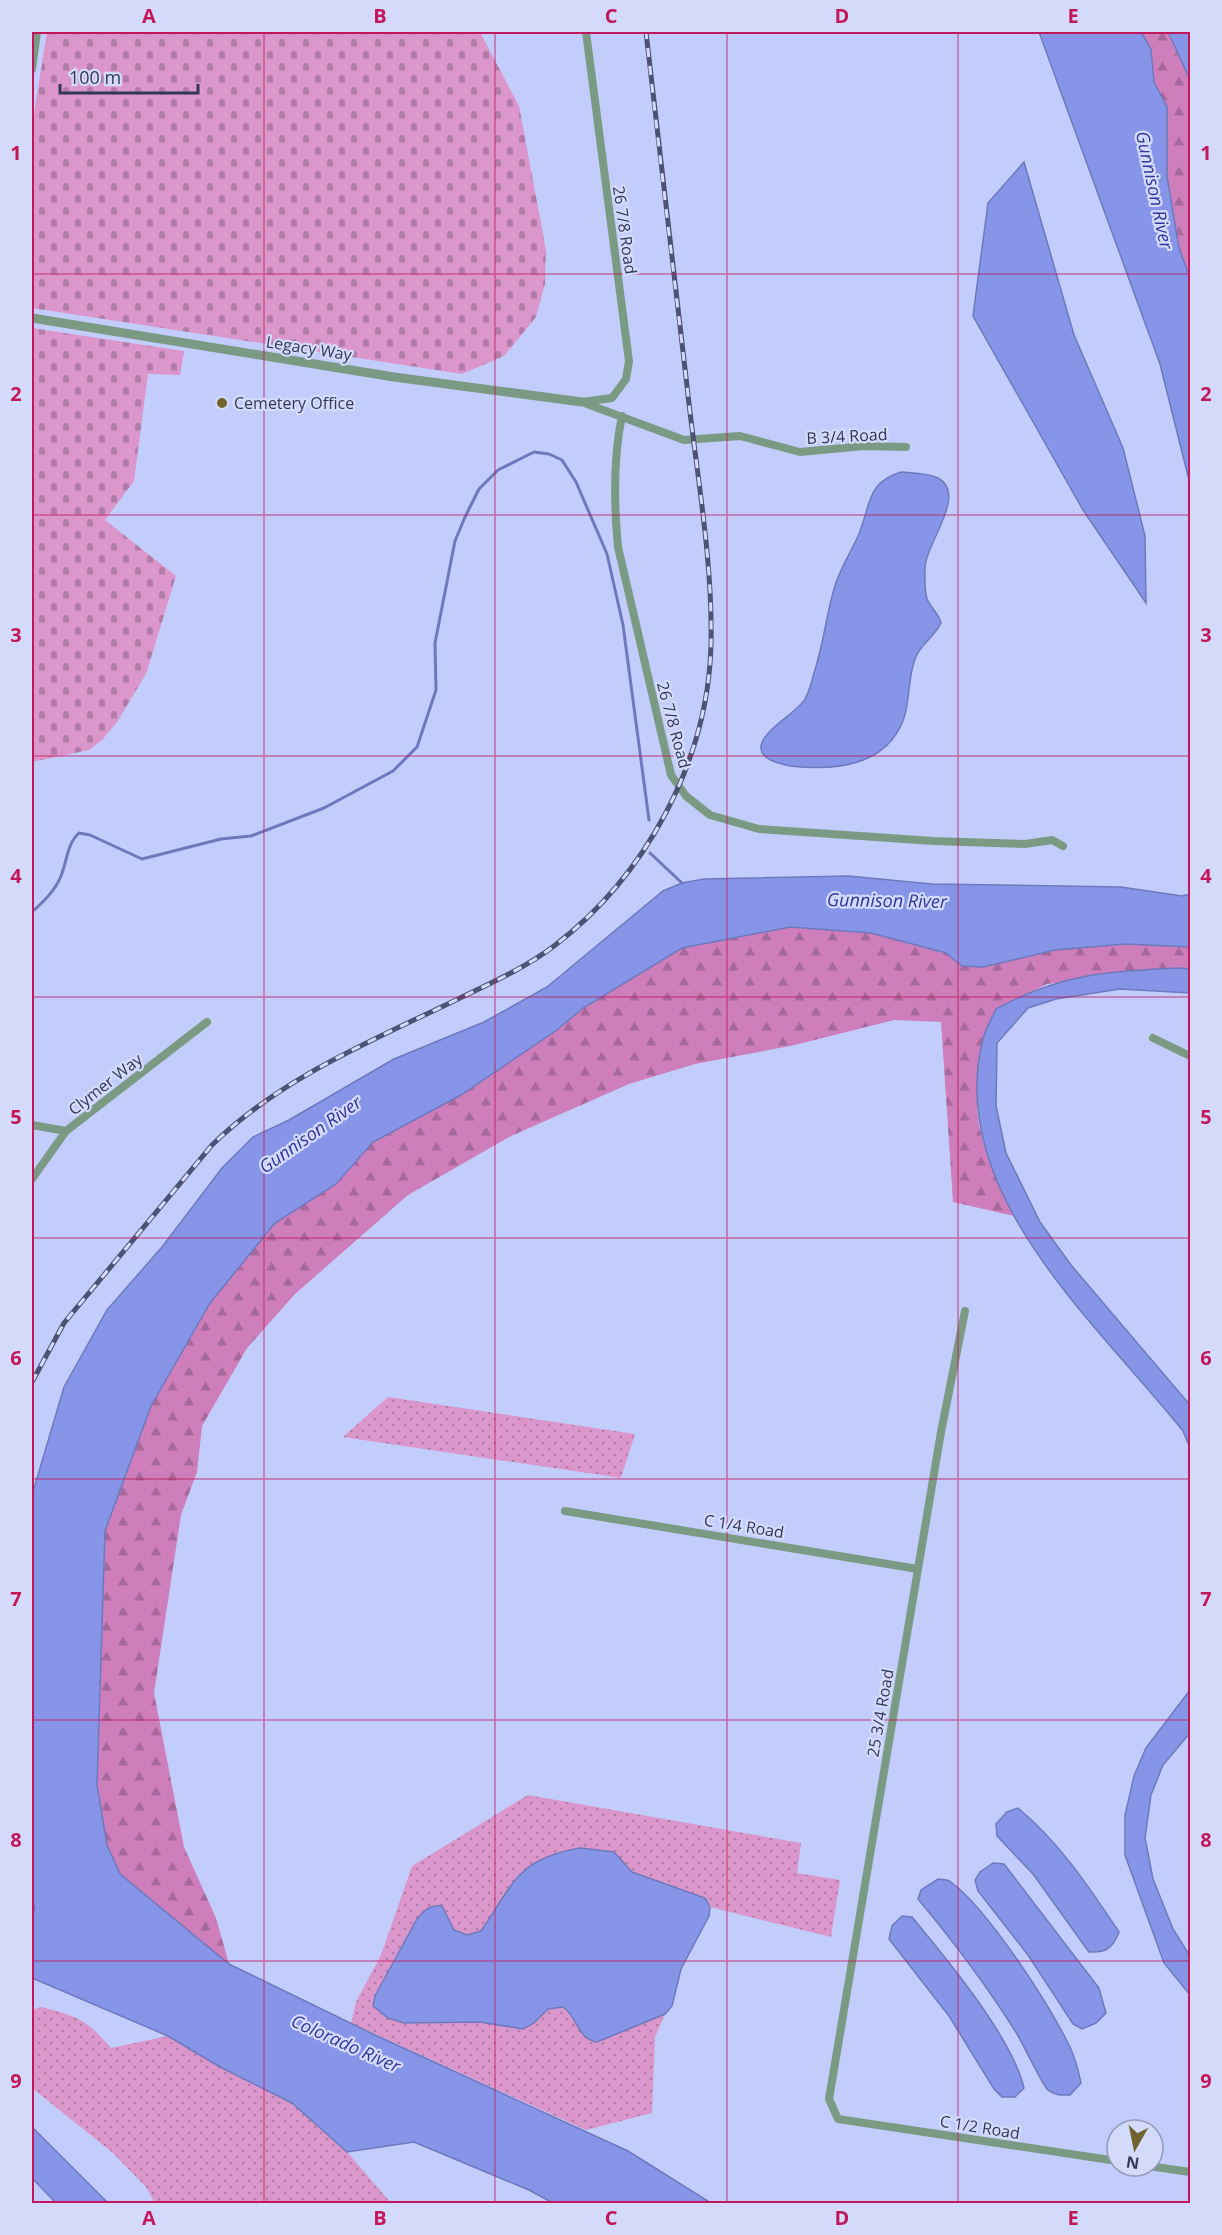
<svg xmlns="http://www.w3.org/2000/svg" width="1222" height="2235" font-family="'Open Sans',sans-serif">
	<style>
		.grass { fill: url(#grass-dots) }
		.forest { fill: url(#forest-firs) }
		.cemetery { fill: url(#cemetery-stones) }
		.water { fill: #8795e9; stroke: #6e79bd; stroke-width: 1.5 }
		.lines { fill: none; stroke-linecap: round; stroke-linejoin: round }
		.stream { stroke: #6e79bd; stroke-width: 3 }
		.minor { stroke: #7a9a84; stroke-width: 8 }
		.tertiary { stroke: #7a9a84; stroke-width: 9 }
		.rail-casing { stroke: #4c5273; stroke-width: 5 }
		.rail { stroke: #d4dbfa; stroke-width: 3; stroke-dasharray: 9; stroke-linecap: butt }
		.grid { fill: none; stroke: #c2185b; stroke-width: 1.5; stroke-opacity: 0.55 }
		.poi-dot { fill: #706330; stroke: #d4dbfa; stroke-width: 2 }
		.labels { text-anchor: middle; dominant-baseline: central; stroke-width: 4.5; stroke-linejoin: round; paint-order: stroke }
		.street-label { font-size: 16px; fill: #333857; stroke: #d4dbfa }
		.poi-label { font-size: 16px; fill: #333857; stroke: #d4dbfa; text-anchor: start }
		.water-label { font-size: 18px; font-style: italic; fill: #343697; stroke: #d4dbfa }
		.neatline { fill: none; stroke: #c2185b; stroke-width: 2 }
		.grid-label { font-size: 20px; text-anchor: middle; font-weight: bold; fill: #c2185b }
	</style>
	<defs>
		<pattern id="grass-dots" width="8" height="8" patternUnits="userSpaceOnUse" patternTransform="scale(1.5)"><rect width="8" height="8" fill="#db97cb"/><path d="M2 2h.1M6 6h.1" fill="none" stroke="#b27ca8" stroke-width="1.8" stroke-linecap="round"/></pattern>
		<pattern id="forest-firs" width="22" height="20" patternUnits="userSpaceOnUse" patternTransform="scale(1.5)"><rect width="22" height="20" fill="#cd7ebb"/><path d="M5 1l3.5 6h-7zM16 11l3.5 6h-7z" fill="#a7689b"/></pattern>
		<pattern id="cemetery-stones" width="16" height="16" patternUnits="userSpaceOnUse" patternTransform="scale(1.5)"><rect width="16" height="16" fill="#db97cb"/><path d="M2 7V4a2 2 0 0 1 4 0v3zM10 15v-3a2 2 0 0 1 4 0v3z" fill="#b27ca8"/></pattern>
	</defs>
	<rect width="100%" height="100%" fill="#c3cdfb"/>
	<!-- grass -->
	<path class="grass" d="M388,1397L635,1434L621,1478L343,1437Z
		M528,1795L801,1843L797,1873L840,1880L831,1937L710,1907L705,1898L631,1872L614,1852L531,1865L517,1876L481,1931L467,1935L454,1930L442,1906L435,1905L404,2023L480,2022L523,2029L534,2023L548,2009L563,2007L571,2012L574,2021L609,2038L641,2022L665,2014L655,2037L652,2113L586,2130L351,2023L356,2002L381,1955L412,1866Z
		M41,2007C77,2016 86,2019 111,2048L168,2036L220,2067L292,2103L347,2152L391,2203H155L146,2187L113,2153L32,2088V2010Z"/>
	<!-- forest -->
	<path class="forest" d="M1141,32H1168L1190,80V278L1179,248L1167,176V107L1154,82L1151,49Z
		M790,927L871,933L946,953L962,966L983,967L1055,950L1126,944L1190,947V969L1179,968L1047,984L996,1009C990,1036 978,1074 977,1101C976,1136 998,1185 1014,1216L953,1202L941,1022L894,1020L795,1045L695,1064L629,1084L511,1136L408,1195L295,1294L247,1348L202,1426L197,1472L181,1515L154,1693L184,1847L216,1918L229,1964L120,1874L107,1845L97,1785L105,1531L151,1406L210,1303L256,1243L275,1223L336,1184L373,1142L461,1095L557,1030L583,1008L682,948Z"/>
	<!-- cemetery -->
	<path class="cemetery" d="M47,32H480L519,106L546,250L545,284L536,317L504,356L462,374L32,308V126Z
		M32,328L184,351L180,375L148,374L134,481L105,520L176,576L146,674L117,722L102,740L89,750L32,762Z"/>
	<!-- water -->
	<path class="water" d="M1039,32H1141L1151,49L1154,82L1167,107V176L1179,248L1190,278V484L1160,364Z
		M1168,32H1190V80L1171,38Z
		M1024,162L1074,335L1123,448L1145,536L1146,603L1083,510L973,316L988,203Z
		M901,472C911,473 928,473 938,478C968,494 926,543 925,567C925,577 924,590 927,599C931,608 939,614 941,623C934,638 920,644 915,659C908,678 910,699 904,718C887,767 835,771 790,766C781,764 762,760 761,749C759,732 797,713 805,699C809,692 812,681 814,673C823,646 826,617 834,589C839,570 850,554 858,536C871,507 865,483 901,472Z
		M848,876L932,884L1121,887L1182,896L1190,894V947L1126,944L1055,950L983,967L962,966L946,953L871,933L790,927L682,948L583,1008L557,1030L461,1095L373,1142L336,1184L275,1223L210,1303L151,1406L105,1531L97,1785L107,1845L120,1874L229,1964L375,2035L628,2151L711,2203H553L529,2190L414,2142L347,2152L292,2103L220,2067L168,2036L32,1978V1909L35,1910L32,1896V1495L64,1387L107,1310L162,1247L222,1168L253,1137L289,1120L394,1059L484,1022L547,987L663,891L682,883L704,879Z
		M1179,968L1190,969V993L1120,989L1056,999L1028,1008L997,1043L996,1106L1006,1153L1040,1222L1071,1265L1190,1405V1448L1183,1431C1098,1324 947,1195 982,1043C984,1031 991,1020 996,1009C1060,974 1108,971 1179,968Z
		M1190,1690V1733L1163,1765L1151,1795L1145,1838L1153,1879L1173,1929L1190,1956V1995L1164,1963L1125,1855V1815L1134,1776L1146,1748Z
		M1018,1808C1060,1843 1089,1887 1119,1932C1113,1948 1106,1953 1089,1952L1033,1874L997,1836L996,1824L1007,1812Z
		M580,1848L614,1852L632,1872L705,1898L710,1907L709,1916L681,1969L672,2006L665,2014L597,2042C577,2039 578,2017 563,2007L548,2009L534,2023L523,2029L480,2022L404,2023L388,2018L373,2006L375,1996L417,1919C424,1911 430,1904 442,1906L454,1930L467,1935L481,1931C514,1883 517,1859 580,1848Z
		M993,1863L1004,1864L1099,1988L1106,2013L1096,2023L1082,2029L1073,2024L1028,1955L978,1891L975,1880L980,1872Z
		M938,1879C943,1880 947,1879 951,1882C988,1910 1044,1997 1066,2039C1074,2053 1078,2068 1081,2083L1070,2095C1063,2095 1055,2096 1048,2090C1043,2086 1023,2044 1017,2034C987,1986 954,1942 918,1899L921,1890Z
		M902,1916L912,1917C946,1958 1012,2037 1024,2088L1015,2097H1002L994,2089L949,2016L889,1939L892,1926Z
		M32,2127L108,2203H56L32,2178Z"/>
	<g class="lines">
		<!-- stream -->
		<path class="stream" d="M650,853L682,883
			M32,912C43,902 55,891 61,876C67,861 67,844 79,833L90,835L142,859L221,839L251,836L324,808L393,771L417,747L436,690L435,643L455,541L465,517L479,489L498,470L534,452L549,454L562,460L576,482L607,554L623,625L649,820"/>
		<!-- minor -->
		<path class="minor" d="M32,69L37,32
			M582,402L612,398L626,379L629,361L586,32
			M587,404L684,440L740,436L800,452L864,446L906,447
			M622,416C613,458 614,505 618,547L671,775L686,796L710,815L759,829L933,841L1025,844L1052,840L1063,846
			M1153,1038L1190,1056
			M32,1125L66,1131
			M32,1179L66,1131L207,1022
			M965,1311L941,1432L829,2099L838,2119L1117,2161
			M565,1511L918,1569
			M1149,2166L1190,2172"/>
		<!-- tertiary -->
		<path class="tertiary" d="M32,318L394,377L582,402"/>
		<!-- rail casing -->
		<g class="rail-casing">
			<path id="rail" d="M32,1382L64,1323L212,1145C282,1077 372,1041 458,999C491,983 525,968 554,946C646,876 708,761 711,645C713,559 696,471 687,386C673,268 659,150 646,32"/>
		</g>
		<!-- rail -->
		<use href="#rail" class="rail"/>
	</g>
	<!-- grid -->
	<path class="grid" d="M264,32V2204M495,32V2204M727,32V2204M958,32V2204M32,274H1190M32,515H1190M32,756H1190M32,997H1190M32,1238H1190M32,1479H1190M32,1720H1190M32,1961H1190"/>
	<!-- markers -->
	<circle class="poi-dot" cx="222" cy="403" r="6"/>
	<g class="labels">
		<!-- street labels -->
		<g class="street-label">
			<text transform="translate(625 230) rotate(82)">26 7/8 Road</text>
			<text transform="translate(309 348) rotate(9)">Legacy Way</text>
			<text transform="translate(847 436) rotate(-3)">B 3/4 Road</text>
			<text transform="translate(674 725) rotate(75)">26 7/8 Road</text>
			<text transform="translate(105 1084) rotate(-38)">Clymer Way</text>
			<text transform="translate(744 1526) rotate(9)">C 1/4 Road</text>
			<text transform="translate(880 1713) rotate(-80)">25 3/4 Road</text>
			<text transform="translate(980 2127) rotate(9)">C 1/2 Road</text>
		</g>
		<!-- poi labels -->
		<g class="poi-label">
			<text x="234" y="403">Cemetery Office</text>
		</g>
		<!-- water labels -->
		<g class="water-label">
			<text transform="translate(1155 190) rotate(78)">Gunnison River</text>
			<text transform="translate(887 900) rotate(1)">Gunnison River</text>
			<text transform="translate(310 1134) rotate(-35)">Gunnison River</text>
			<text transform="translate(346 2043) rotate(24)">Colorado River</text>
		</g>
	</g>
	<!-- border -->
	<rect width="1222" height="2235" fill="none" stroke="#d4dbfa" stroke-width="66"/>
	<!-- north arrow -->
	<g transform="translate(1135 2148) rotate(189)"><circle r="28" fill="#d4dbfa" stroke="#949ab9" stroke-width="1.5"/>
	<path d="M0-4.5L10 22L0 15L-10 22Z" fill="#706330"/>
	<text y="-9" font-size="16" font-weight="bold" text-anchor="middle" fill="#333857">N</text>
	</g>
	<!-- scale -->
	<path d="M60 84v9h138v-9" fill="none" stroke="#333857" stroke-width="3"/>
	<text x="69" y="84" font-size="18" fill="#333857" stroke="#d4dbfa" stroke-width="4.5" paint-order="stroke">100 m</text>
	<rect x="33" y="33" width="1156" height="2169" class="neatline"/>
	<g class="grid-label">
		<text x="149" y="23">A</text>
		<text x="380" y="23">B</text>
		<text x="611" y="23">C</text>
		<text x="842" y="23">D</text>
		<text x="1073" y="23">E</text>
		<text x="16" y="160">1</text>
		<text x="1206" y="160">1</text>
		<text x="16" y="401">2</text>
		<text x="1206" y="401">2</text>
		<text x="16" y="642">3</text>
		<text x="1206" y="642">3</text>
		<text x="16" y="883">4</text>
		<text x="1206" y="883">4</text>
		<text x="16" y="1124">5</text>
		<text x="1206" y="1124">5</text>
		<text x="16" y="1365">6</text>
		<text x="1206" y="1365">6</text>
		<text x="16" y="1606">7</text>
		<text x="1206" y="1606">7</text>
		<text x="16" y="1847">8</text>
		<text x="1206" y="1847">8</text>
		<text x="16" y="2088">9</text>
		<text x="1206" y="2088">9</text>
		<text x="149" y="2225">A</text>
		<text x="380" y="2225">B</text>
		<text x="611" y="2225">C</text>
		<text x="842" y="2225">D</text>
		<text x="1073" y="2225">E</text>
	</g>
</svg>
